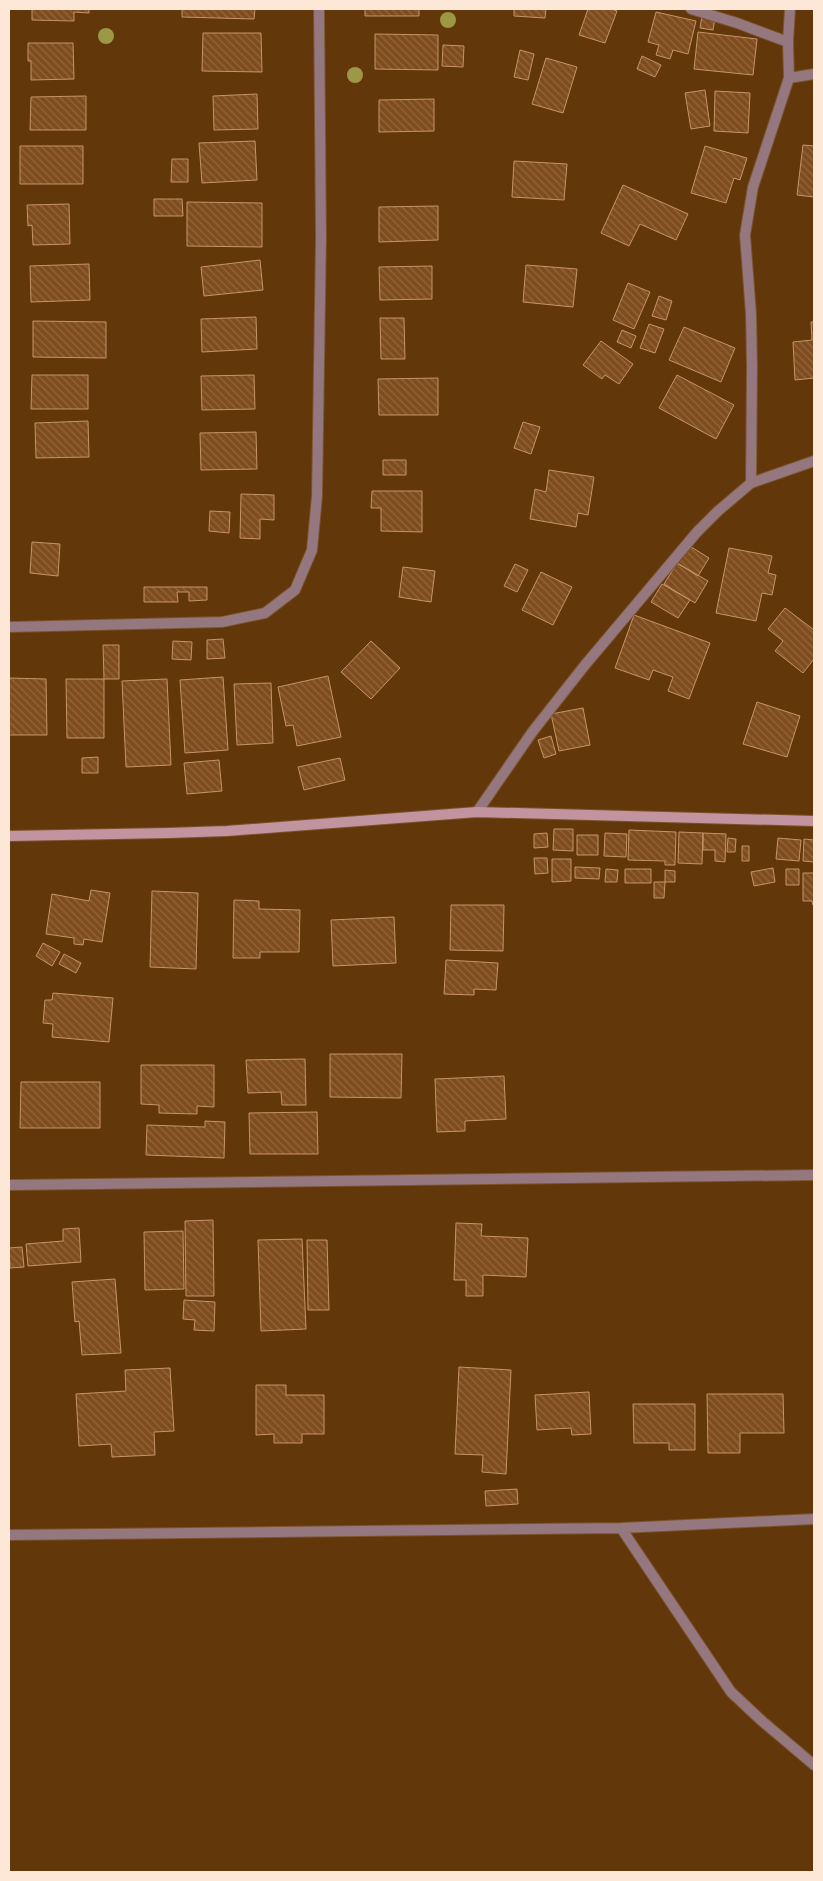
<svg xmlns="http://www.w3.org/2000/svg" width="823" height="1881" font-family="'Public Sans',sans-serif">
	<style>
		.building { fill: url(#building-back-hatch); stroke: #c6946b }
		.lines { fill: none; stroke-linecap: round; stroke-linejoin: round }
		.street-casing { stroke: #7b532b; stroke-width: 12 }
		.secondary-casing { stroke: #7b532b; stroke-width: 12 }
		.street { stroke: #94777f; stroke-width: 10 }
		.secondary { stroke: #c194a0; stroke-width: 10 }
		.tree { fill: #9d9845 }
	</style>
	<defs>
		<pattern id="building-back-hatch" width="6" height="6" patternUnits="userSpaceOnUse" patternTransform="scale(1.25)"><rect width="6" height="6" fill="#7f4c1d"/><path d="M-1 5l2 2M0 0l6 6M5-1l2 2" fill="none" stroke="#92663d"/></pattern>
	</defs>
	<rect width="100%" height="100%" fill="#62370a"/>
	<!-- building -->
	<path class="building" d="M32,9H89V13L74,12V21L32,20Z
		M182,9H255L254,19L182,17Z
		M365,9H419V16H365Z
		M514,9H546L545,18L514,16Z
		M588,9H611L617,11L605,43L579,35Z
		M656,12L696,21L688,54L673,50L670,59L656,55L659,45L648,42Z
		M702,16L715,18L713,30L700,28Z
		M698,32L757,39L753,75L694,69Z
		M203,33H261L262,72L202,71Z
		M375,34L438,35V70L375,69Z
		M28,43H73L74,79L31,80V61H28Z
		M443,45L464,46L463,67L442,66Z
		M520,50L534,54L528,80L514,77Z
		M642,56L661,65L655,77L637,69Z
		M546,58L577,67L563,113L532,104Z
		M705,90L710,126L691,129L685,93Z
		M715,91L750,93L748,133L714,131Z
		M257,94L258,129L214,130L213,96Z
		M86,96V130H30L31,97Z
		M434,99V131L379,132V100Z
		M255,141L257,180L202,183L199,143Z
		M803,145L814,146V197L797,195Z
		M20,146H83V184H20Z
		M705,146L747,158L740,180L734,178L726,203L691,193Z
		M172,159H188V182H171Z
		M514,161L567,164L564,200L512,197Z
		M623,185L688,214L676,240L640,224L629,246L601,233Z
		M154,199H182L183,216H154Z
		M187,202L262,203V247L187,246Z
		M69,204L70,244L33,245L32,225L28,226L27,205Z
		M438,206V240L379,242V207Z
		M260,260L263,290L204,296L201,267Z
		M89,264L90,300L31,302L30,266Z
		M526,265L577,269L573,307L523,302Z
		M432,266V299L380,300L379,267Z
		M628,283L650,292L634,329L613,320Z
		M659,296L672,301L666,320L652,316Z
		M256,317L257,349L202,352L201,319Z
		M380,318H404L405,359H381Z
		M33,321L106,322V358L33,357Z
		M811,322H814V378L795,380L793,342L812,340Z
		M649,324L664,329L655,353L640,348Z
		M684,327L735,348L721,382L669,360Z
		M622,330L636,336L631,348L617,342Z
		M601,341L633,364L619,384L605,375L602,379L583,365Z
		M32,375H88V409H31Z
		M254,375L255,409L202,410L201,376Z
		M677,375L734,405L716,439L659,408Z
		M438,378V415H379L378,379Z
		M88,421L89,457L36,458L35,423Z
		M523,422L540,427L531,454L514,448Z
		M256,432L257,469L201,470L200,433Z
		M383,460H406V475H383Z
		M549,470L594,477L588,515L578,513L576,527L530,519L535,489L546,492Z
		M372,491H422V532L381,531V508H371Z
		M241,494L274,495V520L260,519V539L240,538Z
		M210,511L230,512L229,533L209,531Z
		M32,542L60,544L58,576L30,573Z
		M688,545L709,558L698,576L677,563Z
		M729,548L772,556L768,573L776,575L772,595L762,593L756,621L716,613Z
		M677,563L708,581L695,603L664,584Z
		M515,564L528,570L517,592L504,586Z
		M403,567L435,571L431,602L399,597Z
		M541,572L572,587L553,625L522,610Z
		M662,584L690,600L678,618L651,602Z
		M144,587H207V600L189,601V592H177L178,602H144Z
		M785,608L814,630V659L803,673L775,651L783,641L768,629Z
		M634,615L710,643L689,699L668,691L673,677L653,670L649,680L615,668Z
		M223,639L225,658L207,659V640Z
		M173,641L192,642L191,660L172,659Z
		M371,641L400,668L371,699L341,672Z
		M103,645H119V679H104Z
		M328,676L341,737L297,746L293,725L286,726L278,687Z
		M223,677L228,750L185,753L180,680Z
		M9,678L46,679L47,735H9Z
		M66,679H104V738H67Z
		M167,679L171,765L126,767L122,681Z
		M271,683L273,743L237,745L234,684Z
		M757,702L800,716L787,757L743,744Z
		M583,708L590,745L559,751L551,714Z
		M551,736L556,754L544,758L538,740Z
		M98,757V773H82V758Z
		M340,758L345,780L304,790L298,767Z
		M219,760L222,791L187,794L184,763Z
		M554,829H573V851L553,850Z
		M629,830L676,832L675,865H665V861L628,860Z
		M679,832L703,833L702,864L678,863Z
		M547,833L548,847L534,848V834Z
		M605,833L627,834L626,857L604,856Z
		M703,833L726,834L725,862L715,861V850H703Z
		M577,835H598V855H577Z
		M728,838L736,839L735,852H727Z
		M778,838L801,840L799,861L776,859Z
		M804,839L814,840V862L803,861Z
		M742,846H749V861H742Z
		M534,858H547L548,873L535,874Z
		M552,859H571V881L552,882Z
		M575,867L600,868L599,879L575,878Z
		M773,868L775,882L754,886L751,872Z
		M606,869L618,870L617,882H605Z
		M625,869H651V883H625Z
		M786,869H799V885H786Z
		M665,870L675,871V882H665Z
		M803,873H814V905H813L812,901H803Z
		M654,882H665L664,898H654Z
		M91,890L110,893L102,942L84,939L83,945L74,944V938L46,934L52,894L89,901Z
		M152,891L198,893L196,969L150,967Z
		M234,900L259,901V909L300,910L299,952H260V958H233Z
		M451,905H504L503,951L450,950Z
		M394,917L396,963L333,966L331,920Z
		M43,943L60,952L52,966L36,956Z
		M64,954L81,963L76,973L59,964Z
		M446,960L498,963L496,990L474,989V995L444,994Z
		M53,993L113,998L109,1042L52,1037L53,1024L43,1023L45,1000H52Z
		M330,1054H402L401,1098L330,1097Z
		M305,1059L306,1105H282L281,1092L248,1093L246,1060Z
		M141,1065H214V1107L197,1106V1114L159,1113V1105L141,1104Z
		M504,1076L506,1119L465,1121V1131L437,1132L435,1079Z
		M21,1082H100V1128H20Z
		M317,1112L318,1154H250L249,1113Z
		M205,1121L225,1122L224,1158L146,1155L147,1125L205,1127Z
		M213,1220L214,1296H186L185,1221Z
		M456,1223L482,1224L481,1236L528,1238L526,1277L483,1275V1296H466V1280H454Z
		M79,1228L81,1262L28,1266L26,1244L63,1241V1229Z
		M183,1231L184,1289L145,1290L144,1232Z
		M302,1239L306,1329L261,1331L258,1240Z
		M307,1240H327L329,1310H308Z
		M22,1247L24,1267L10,1268L9,1248Z
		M115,1279L121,1353L82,1355L79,1321L75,1322L72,1282Z
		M184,1300L215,1302L214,1331L194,1330L195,1320L183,1319Z
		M459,1367L511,1370L506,1474L482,1472L483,1455L455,1454Z
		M170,1368L174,1431L154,1432L155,1455L112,1457L111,1444L79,1446L76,1394L126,1391L125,1370Z
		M256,1385H286V1395H324V1434H302V1443H274V1434L256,1435Z
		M589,1392L591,1434L572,1435L571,1428L537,1430L535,1395Z
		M707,1394H783L784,1433H740V1453H708Z
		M633,1404H695V1450H669V1443H634Z
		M517,1489L518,1504L486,1506L485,1491Z"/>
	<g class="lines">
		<!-- street casing -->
		<g class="street-casing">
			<path id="street" d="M691,9L737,23L788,42
				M789,78L814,74
				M751,483L752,367L751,314L745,235L753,187L789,78L788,42L790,9
				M9,627L222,622L265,613L295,590L312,550L317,496L321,237L319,9
				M477,812L533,731L585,665L697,532L718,511L751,483L814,461
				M9,1185L814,1175
				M621,1528L731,1692L762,1721L814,1765
				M9,1535L621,1528L814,1519"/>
		</g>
		<!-- secondary casing -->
		<g class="secondary-casing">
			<path id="secondary" d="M9,836L168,833L227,831L477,812L814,821"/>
		</g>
		<!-- street -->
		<use href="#street" class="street"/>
		<!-- secondary -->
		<use href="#secondary" class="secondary"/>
	</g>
	<!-- trees -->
	<g class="tree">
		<circle cx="448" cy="20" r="8"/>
		<circle cx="106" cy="36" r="8"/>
		<circle cx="355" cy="75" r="8"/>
	</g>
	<!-- border -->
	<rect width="823" height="1881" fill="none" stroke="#fde7d6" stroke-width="20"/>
</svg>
